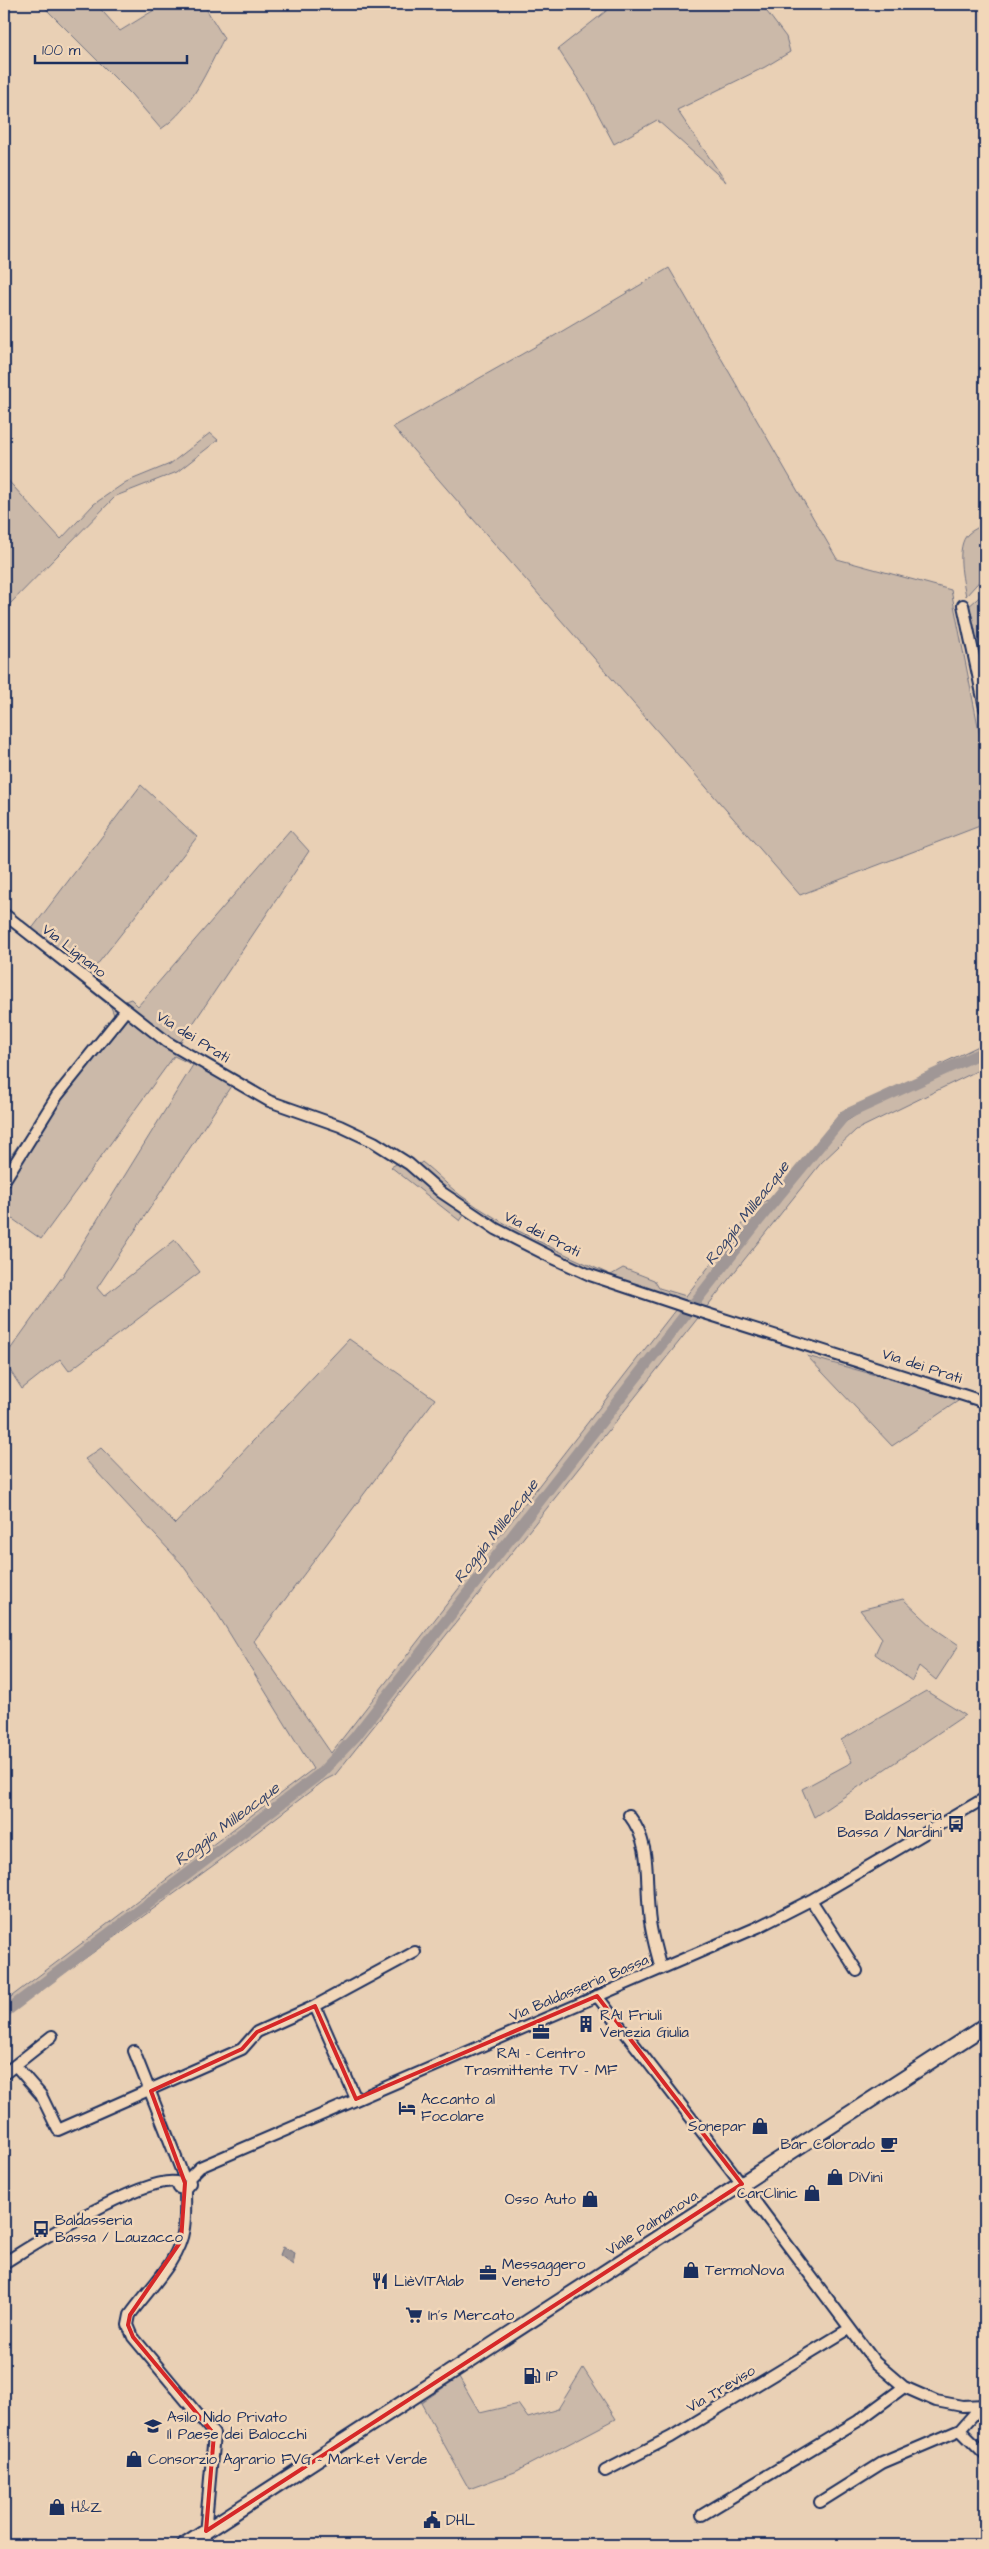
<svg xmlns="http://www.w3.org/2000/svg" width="989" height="2549" font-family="'Architects Daughter',sans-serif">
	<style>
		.green { fill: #cbb9a9; stroke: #737484 }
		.water { fill: #a09796; stroke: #6b6d80 }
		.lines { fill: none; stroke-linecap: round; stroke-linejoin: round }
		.canal { stroke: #a09796; stroke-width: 11 }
		.minor-casing { stroke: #1b2f5e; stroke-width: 14 }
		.major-casing { stroke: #1b2f5e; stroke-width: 18 }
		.minor { stroke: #f2d7b9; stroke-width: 10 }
		.major { stroke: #f2d7b9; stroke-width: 14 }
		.marked { fill: none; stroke: #d62828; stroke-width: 4; stroke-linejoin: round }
		.labels { text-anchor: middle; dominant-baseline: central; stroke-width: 5; stroke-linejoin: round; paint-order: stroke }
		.street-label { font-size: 15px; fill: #1b2f5e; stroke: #f2d7b9 }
		.poi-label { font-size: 15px; fill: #1b2f5e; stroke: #f2d7b9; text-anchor: start }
		.water-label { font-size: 16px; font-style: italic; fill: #364469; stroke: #f2d7b9 }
	</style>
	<rect width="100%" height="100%" fill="#e9d0b5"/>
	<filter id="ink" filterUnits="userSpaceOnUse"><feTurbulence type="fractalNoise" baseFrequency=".02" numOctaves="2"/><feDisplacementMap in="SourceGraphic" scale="10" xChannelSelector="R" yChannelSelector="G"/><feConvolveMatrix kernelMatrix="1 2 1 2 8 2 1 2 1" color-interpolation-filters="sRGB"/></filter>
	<g filter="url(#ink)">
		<!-- green -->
		<path class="green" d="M41,4H96L120,31L164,4H203L224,38C206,72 193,107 161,129L131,94Z
			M615,4H761L786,37L790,52L765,67L677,110L726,182L657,120L614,144L587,93L558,49Z
			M669,268L837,559L951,590L985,761V824L800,895L393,427L554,336Z
			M210,433L218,440L177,472L116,496L4,610V476L61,539L94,504L126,482L170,464Z
			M985,523V575L966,596C963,581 955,546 968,534C972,530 980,527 985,523Z
			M985,592V663L982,666L968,607Z
			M141,785L197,837L89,975L122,1002L131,999L138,1006L290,830L309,851L178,1046L278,1101L417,1166L422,1162C435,1172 447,1185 460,1195C506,1228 560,1252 611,1275L623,1268L654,1280L659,1288L686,1296L759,1202L769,1200L838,1119L842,1124L861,1112L943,1075L939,1065L985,1043V1067L856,1130L821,1163L335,1775L325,1780L218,1862L4,2017V2002L313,1769L217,1613L181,1563L85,1459L101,1448L175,1524L349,1339L435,1399L254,1641L331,1753L676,1309L578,1275L536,1255L464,1215L460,1221L391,1167L398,1163C378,1150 359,1138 337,1130C301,1116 264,1106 231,1086L97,1288L104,1296L175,1240L200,1272L69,1371L60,1359L22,1389L4,1361V1358L62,1277L193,1065L174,1056L41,1239L4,1213V1165L69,1074L112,1021L114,1015L111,1007L4,922V907L31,930Z
			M807,1356L961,1399L892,1446Z
			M903,1599L934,1628L959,1645L936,1680L919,1666L912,1681L875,1654L882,1638L860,1610Z
			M926,1691L965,1715L814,1817L802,1789L852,1762L841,1740Z
			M583,2368L616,2419L515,2472L469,2489L421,2403L459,2377L480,2413L518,2404L528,2418L558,2409Z"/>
		<!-- water -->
		<path class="water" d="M283,2247L295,2253L293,2265L280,2255Z"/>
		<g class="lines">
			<!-- canal -->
			<path class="canal" d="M4,2013L321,1773L355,1737L767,1210L845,1115L985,1051"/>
			<!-- minor casing -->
			<g class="minor-casing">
				<path id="minor" d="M963,605L985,708
					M4,914L167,1042L269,1101L340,1126L374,1142L409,1164L441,1192L496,1229L553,1258L590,1275L695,1310L985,1402
					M4,1181L57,1096L126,1010
					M629,1815C652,1845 645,1877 649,1912C650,1931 656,1950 661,1969
					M811,1900L857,1971
					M597,1996L742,2184L875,2362L904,2387L936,2401L962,2406L985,2405
					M315,2006L415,1952
					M134,2051L183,2175
					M15,2065L41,2095L58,2130L242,2049L257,2032L315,2006L356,2099
					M4,2074L52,2036
					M185,2189C185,2202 186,2215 184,2228C179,2262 149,2288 130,2315L128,2325L133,2337L214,2434L204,2545
					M4,2263C35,2243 144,2176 176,2182L179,2188L185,2189L190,2183L189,2178L200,2167L758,1927L811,1900L985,1798
					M960,2430L985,2455
					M605,2471L671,2437L849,2329
					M820,2502L882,2463L960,2430L981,2406
					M702,2515L858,2421L904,2387
					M984,2545L985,2544"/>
			</g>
			<!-- major casing -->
			<g class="major-casing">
				<path id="major" d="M184,2545L985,2026"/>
			</g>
			<!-- minor -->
			<use href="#minor" class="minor"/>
			<!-- major -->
			<use href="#major" class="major"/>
		</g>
	</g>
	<!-- marked area -->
	<path class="marked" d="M597,1996L742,2184L206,2531L214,2434L133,2337L128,2325L130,2315L181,2241L185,2183L151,2091L242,2049L257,2032L315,2006L356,2099Z"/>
	<!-- icons -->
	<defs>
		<g id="bus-bare" transform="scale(1.35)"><path d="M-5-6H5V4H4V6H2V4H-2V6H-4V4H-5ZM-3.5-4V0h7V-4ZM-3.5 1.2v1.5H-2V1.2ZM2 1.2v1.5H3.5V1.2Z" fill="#1b2f5e" stroke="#f2d7b9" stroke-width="2.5" paint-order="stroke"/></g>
		<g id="building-bare" transform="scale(1.35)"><path d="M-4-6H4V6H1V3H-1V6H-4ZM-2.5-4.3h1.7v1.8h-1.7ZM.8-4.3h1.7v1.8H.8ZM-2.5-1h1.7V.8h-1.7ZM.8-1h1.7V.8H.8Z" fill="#1b2f5e" stroke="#f2d7b9" stroke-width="2.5" paint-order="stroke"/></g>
		<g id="office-bare" transform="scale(1.35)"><path d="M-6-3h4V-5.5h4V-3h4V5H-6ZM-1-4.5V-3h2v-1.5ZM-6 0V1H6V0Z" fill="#1b2f5e" stroke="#f2d7b9" stroke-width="2.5" paint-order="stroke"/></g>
		<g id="hotel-bare" transform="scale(1.35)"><path d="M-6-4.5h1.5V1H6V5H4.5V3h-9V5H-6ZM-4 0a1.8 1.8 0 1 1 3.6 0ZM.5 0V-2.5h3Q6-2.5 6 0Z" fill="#1b2f5e" stroke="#f2d7b9" stroke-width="2.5" paint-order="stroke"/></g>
		<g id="shop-bare" transform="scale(1.35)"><path d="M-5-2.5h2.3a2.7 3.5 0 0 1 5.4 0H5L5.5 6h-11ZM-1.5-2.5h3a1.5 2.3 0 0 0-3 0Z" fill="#1b2f5e" stroke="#f2d7b9" stroke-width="2.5" paint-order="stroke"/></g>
		<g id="cafe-bare" transform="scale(1.35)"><path d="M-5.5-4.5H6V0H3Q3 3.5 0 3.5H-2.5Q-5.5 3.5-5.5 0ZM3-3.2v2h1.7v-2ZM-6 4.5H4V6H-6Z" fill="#1b2f5e" stroke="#f2d7b9" stroke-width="2.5" paint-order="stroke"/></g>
		<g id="restaurant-bare" transform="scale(1.35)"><path d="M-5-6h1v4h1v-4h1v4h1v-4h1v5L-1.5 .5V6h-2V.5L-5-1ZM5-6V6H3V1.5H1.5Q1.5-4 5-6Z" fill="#1b2f5e" stroke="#f2d7b9" stroke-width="2.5" paint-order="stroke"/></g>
		<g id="supermarket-bare" transform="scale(1.35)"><path d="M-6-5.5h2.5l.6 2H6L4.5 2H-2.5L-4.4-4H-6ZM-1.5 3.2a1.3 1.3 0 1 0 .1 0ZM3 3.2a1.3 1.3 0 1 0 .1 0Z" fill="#1b2f5e" stroke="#f2d7b9" stroke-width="2.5" paint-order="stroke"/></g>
		<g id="fuel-bare" transform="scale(1.35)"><path d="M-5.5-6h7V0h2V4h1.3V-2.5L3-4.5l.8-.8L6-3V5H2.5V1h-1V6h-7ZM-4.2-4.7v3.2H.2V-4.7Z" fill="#1b2f5e" stroke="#f2d7b9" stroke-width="2.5" paint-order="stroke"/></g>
		<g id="school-bare" transform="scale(1.35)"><path d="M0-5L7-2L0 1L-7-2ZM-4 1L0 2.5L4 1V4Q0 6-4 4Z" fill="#1b2f5e" stroke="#f2d7b9" stroke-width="2.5" paint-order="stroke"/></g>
		<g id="civic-bare" transform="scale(1.35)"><path d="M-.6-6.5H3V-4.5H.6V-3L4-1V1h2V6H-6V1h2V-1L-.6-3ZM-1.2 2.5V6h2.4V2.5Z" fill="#1b2f5e" stroke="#f2d7b9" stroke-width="2.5" paint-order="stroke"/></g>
	</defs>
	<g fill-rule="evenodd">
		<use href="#bus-bare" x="956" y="1824"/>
		<use href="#building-bare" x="586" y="2024"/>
		<use href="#office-bare" x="541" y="2032"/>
		<use href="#hotel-bare" x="407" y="2108"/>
		<use href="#shop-bare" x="760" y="2126"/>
		<use href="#cafe-bare" x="889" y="2144"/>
		<use href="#shop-bare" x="835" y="2177"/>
		<use href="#shop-bare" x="812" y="2193"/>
		<use href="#shop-bare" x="590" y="2199"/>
		<use href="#bus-bare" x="41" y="2229"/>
		<use href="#shop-bare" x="691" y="2270"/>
		<use href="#office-bare" x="488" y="2273"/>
		<use href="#restaurant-bare" x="380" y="2281"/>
		<use href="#supermarket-bare" x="414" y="2315"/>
		<use href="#fuel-bare" x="532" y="2376"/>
		<use href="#school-bare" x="153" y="2426"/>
		<use href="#shop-bare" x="134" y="2459"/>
		<use href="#shop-bare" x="57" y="2507"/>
		<use href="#civic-bare" x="432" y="2520"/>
	</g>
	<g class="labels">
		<!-- street labels -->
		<g class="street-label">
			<text transform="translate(74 951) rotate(38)">Via Lignano</text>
			<text transform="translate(193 1037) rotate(32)">Via dei Prati</text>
			<text transform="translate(542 1234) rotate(27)">Via dei Prati</text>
			<text transform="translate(922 1366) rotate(18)">Via dei Prati</text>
			<text transform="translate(579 1988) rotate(-23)">Via Baldasseria Bassa</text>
			<text transform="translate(652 2223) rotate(-33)">Viale Palmanova</text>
			<text transform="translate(721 2389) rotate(-31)">Via Treviso</text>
		</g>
		<!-- poi labels -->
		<g class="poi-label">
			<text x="942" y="1815" text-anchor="end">Baldasseria<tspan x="942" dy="17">Bassa / Nardini</tspan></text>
			<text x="600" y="2015">RAI Friuli<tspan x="600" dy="17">Venezia Giulia</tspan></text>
			<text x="541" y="2053" text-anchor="middle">RAI - Centro<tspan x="541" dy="17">Trasmittente TV - MF</tspan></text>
			<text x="421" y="2099">Accanto al<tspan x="421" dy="17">Focolare</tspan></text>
			<text x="746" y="2126" text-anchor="end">Sonepar</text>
			<text x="875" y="2144" text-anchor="end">Bar Colorado</text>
			<text x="849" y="2177">DiVini</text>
			<text x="798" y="2193" text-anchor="end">CarClinic</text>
			<text x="576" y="2199" text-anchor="end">Osso Auto</text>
			<text x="55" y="2220">Baldasseria<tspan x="55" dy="17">Bassa / Lauzacco</tspan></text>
			<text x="502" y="2264">Messaggero<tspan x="502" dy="17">Veneto</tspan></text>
			<text x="705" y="2270">TermoNova</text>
			<text x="394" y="2281">LìèVITAlab</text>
			<text x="428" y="2315">In's Mercato</text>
			<text x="546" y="2376">IP</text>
			<text x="167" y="2417">Asilo Nido Privato<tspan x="167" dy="17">Il Paese dei Balocchi</tspan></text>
			<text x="148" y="2459">Consorzio Agrario FVG - Market Verde</text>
			<text x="71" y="2507">H&amp;Z</text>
			<text x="446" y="2520">DHL</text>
		</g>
		<!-- water labels -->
		<g class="water-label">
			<text transform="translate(747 1213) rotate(-52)">Roggia Milleacque</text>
			<text transform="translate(496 1531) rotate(-52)">Roggia Milleacque</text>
			<text transform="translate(227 1824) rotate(-37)">Roggia Milleacque</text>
		</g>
	</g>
	<!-- margin -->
	<rect width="989" height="2549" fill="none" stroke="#f2d7b9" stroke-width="20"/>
	<rect x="10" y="10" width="969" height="2529" fill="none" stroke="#1b2f5e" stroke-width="2" filter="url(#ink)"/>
	<!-- scale -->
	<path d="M35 55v8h152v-8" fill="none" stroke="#1b2f5e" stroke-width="2.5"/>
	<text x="42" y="55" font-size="15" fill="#1b2f5e" stroke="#f2d7b9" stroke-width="4" paint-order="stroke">100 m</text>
</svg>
